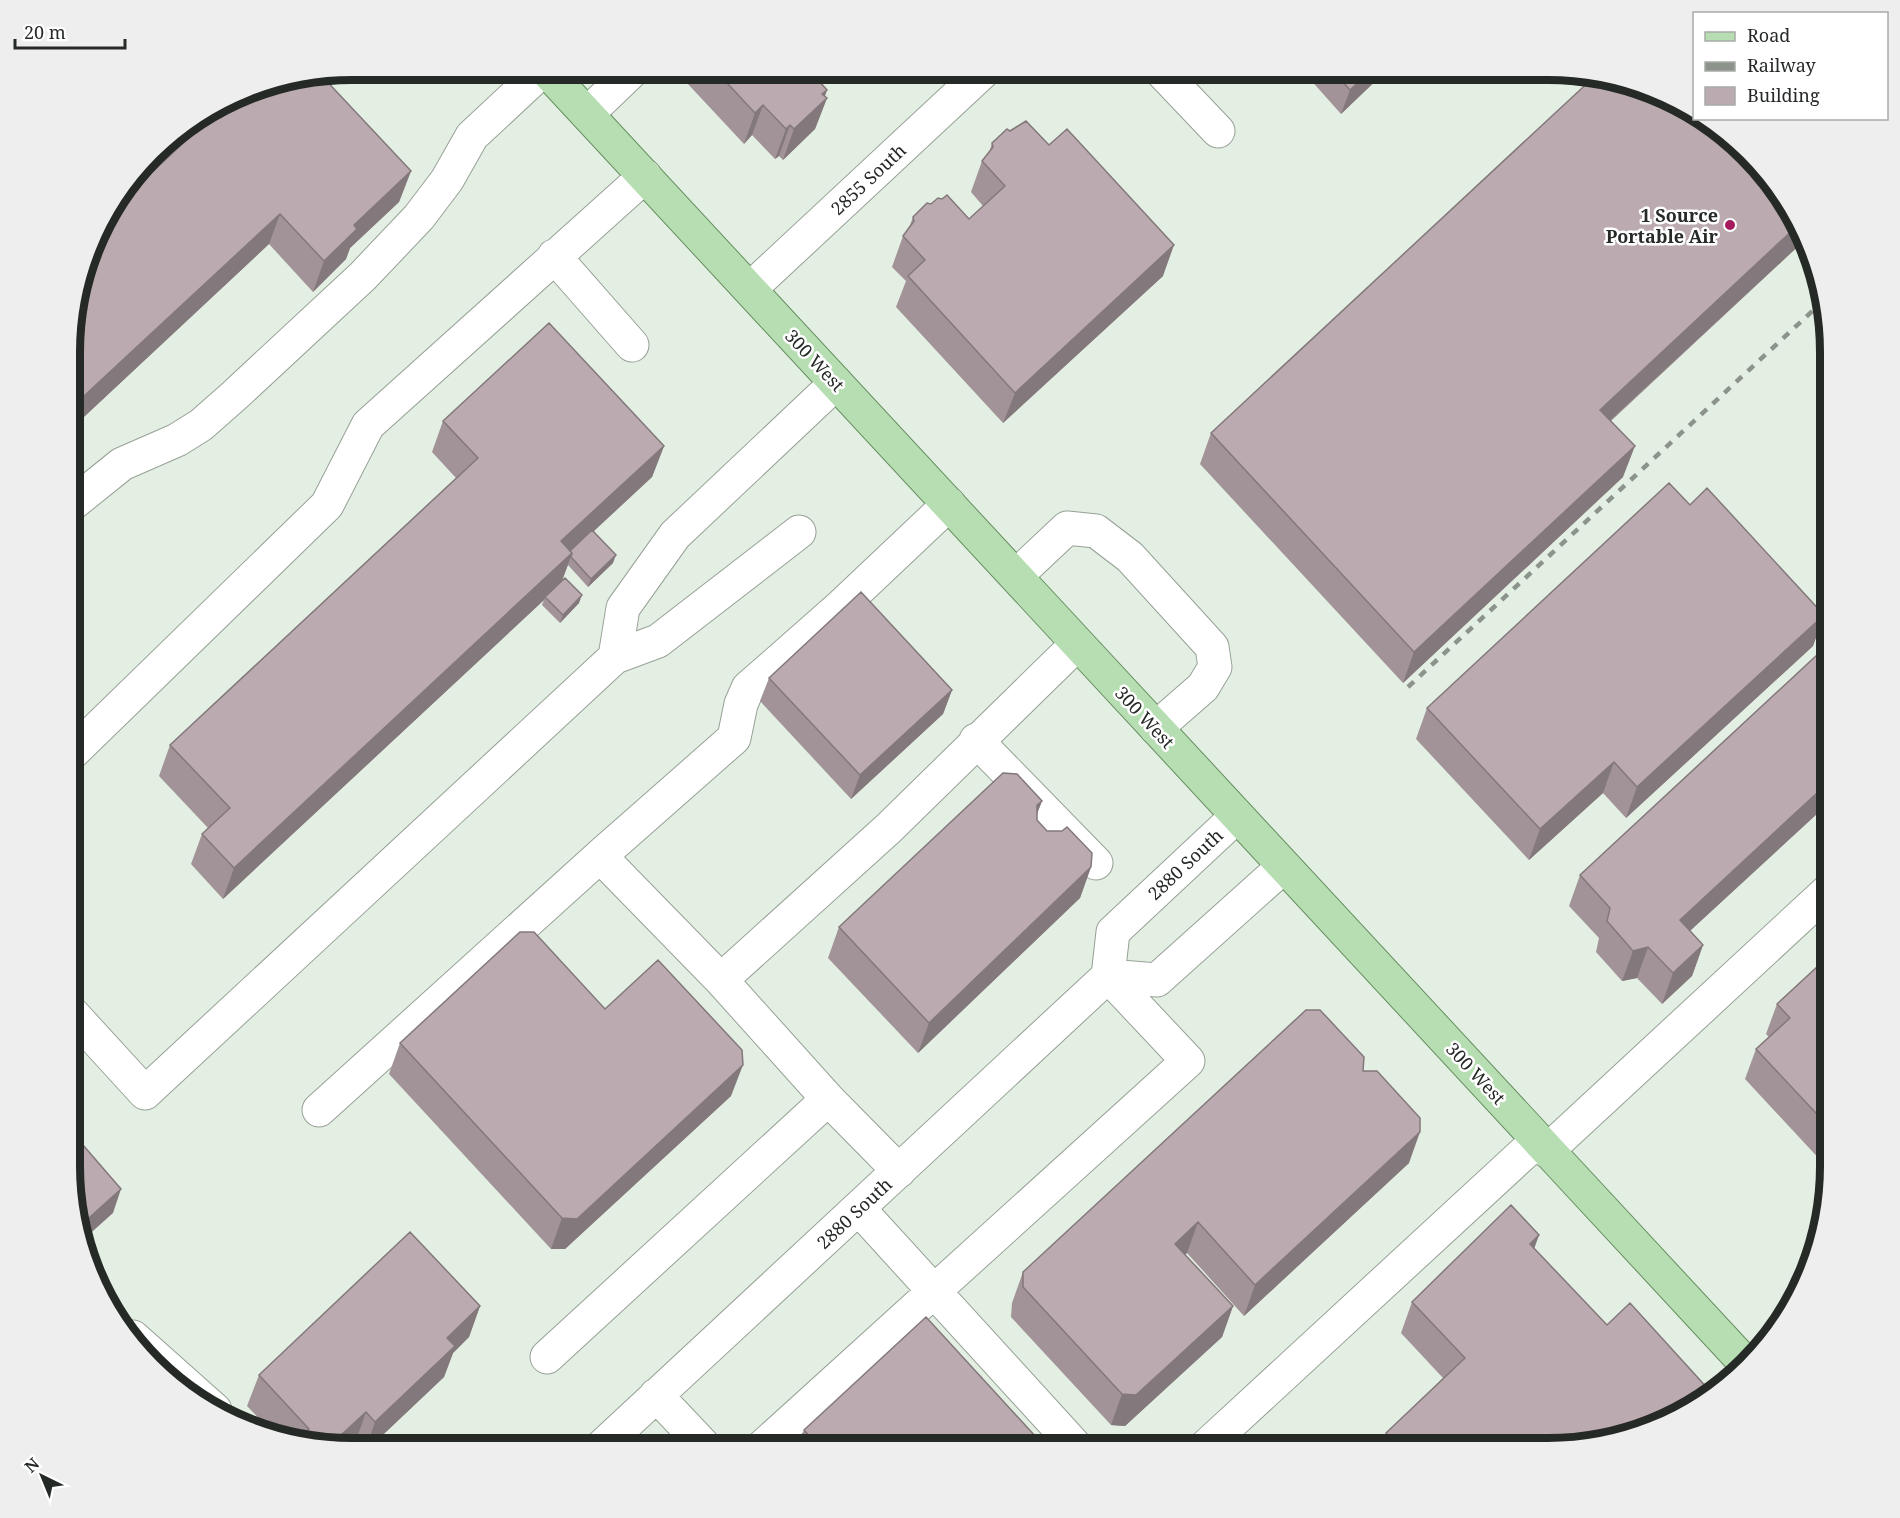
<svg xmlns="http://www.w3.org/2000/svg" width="1900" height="1518" font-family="'Noto Serif',serif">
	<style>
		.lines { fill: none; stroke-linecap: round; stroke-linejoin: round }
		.minor-casing { stroke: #97a196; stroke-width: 35 }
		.major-casing { stroke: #658f5f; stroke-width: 35 }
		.minor { stroke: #fff; stroke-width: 33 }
		.major { stroke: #b7ddb2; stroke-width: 33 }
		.rail { stroke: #8c938b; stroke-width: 4.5; stroke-dasharray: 8 8; stroke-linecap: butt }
		.wall { fill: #a19397 }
		.shaded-wall { fill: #83787b }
		.building { fill: #bbabb0; stroke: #83787b; stroke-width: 1.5 }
		.poi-dot { fill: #a61b60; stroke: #fff; stroke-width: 2 }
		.labels { text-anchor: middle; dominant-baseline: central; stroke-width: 5; stroke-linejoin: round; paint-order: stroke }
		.street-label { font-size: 18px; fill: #262a26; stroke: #fff }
		.poi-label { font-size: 18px; font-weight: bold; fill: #262a26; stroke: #fff; text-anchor: end }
		.rim { fill: none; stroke: #262a26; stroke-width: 8 }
	</style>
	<rect width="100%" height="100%" fill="#e4efe3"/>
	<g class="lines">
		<!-- minor casing -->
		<g class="minor-casing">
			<path id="minor" d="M1159,69L1218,131
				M587,114L634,69
				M554,256L632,345
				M750,289L986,69
				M71,505L122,464L177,440L201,425L235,395L363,276L419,217L447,180L472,136L544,69
				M1016,576L1067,528L1096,531L1130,557L1212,647L1215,667L1203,687L1156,728
				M615,657L658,641L799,532
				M976,740L1096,863
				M71,754L327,505L368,425L645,176
				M600,856L734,738L741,704L748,688L839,608L949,504
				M1108,976L1157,980L1283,867
				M70,1011L145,1093L615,657L623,608L675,535L836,383
				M319,1110L600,856L721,980
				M1547,1151L1831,888
				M899,1171L828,1099L721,980L889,828L1077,644
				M859,1209L1078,1449
				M133,1337L215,1410
				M547,1357L828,1099
				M656,1395L707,1449
				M599,1449L1108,976L1113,932L1237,816
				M760,1449L1188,1061L1108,976
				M1203,1449L1538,1140"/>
		</g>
		<!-- major casing -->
		<g class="major-casing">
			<path id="major" d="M545,69L1746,1364"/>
		</g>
		<!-- minor -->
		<use href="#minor" class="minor"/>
		<!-- major -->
		<use href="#major" class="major"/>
		<!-- rail -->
		<path class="rail" d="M1408,687L1821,303"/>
	</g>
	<!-- wall -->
	<path class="wall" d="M692,69H823L815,77L827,90L825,96L827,98L815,129L783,160L779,156L775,159L752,135L744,144L687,83Z
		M857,69H881L873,77L868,72L864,77Z
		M1301,69H1388L1341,114Z
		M260,84L411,171L399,202L350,248L346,259L313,292L269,244L71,429V314L188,139L180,131Z
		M1735,139L1806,239L1611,421L1623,477L1403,683L1200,464L1211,433Z
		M992,143L1163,276L1003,423L896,307L906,281L892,267L903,236L909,228L913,217L969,219L983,206L971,192L982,161L989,153Z
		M443,421L664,446L652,477L594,531L613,563L588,587L568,565L562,580L579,603L560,623L542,605L544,600L223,899L191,864L202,834L208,828L159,776L170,745L456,478L432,452Z
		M1690,505L1824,615L1813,646L1626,818L1603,793L1529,860L1416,739L1427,708Z
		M1831,642V801L1690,931L1703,945L1692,976L1662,1004L1637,978L1622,981L1596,952L1599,938L1569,906L1580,875Z
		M769,678L952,690L943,714L851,799L760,701Z
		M1042,801L1037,813V820L1047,831L1091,867L1080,898L918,1053L828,958L839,927Z
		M1831,954L1830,1158L1824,1164L1745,1079L1756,1049L1769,1037L1766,1034L1777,1004Z
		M605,1009L731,1096L565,1249H551L389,1074L400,1043Z
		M1363,1071L1409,1163L1244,1316L1187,1253L1185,1255L1233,1306L1222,1337L1125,1426L1111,1425L1011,1317L1012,1303L1023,1272Z
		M1539,1235L1534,1248L1607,1325L1549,1449H1380L1386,1433L1443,1378L1401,1333L1412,1302Z
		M480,1306L469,1337L453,1353L444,1377L369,1448H360L355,1443L333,1448L275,1435L247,1406L259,1375Z
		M804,1430L1047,1449H797Z"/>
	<!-- shaded-wall -->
	<path class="shaded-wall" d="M803,69H823L793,97Z
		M867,69H869L868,72L864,77Z
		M876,69H881L873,77Z
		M1372,69H1388L1341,114L1350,90Z
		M827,90L822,103L827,98L815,129L783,160L794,129L822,94Z
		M763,105L752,135L744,144L755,113Z
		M790,125L779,156L775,159L786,129Z
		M411,171L399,202L350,248L346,259L313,292L324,261L354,225Z
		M280,214L269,244L71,429V408Z
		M1797,226L1806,239L1589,440L1600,410Z
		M1174,245L1163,276L1003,423L1015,393Z
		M664,446L652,477L569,554L561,541Z
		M1635,446L1623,477L1403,683L1414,652Z
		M572,553L561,584L545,597L544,600L223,899L234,868Z
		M616,555L613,563L588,587L591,579Z
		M582,595L579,603L560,623L563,615Z
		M1824,615L1813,646L1626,818L1637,787Z
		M952,690L943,714L851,799L860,775Z
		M1614,762L1603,793L1529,860L1540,829Z
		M1831,780V801L1668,951L1680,920Z
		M1042,801L1030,832L1037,805Z
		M1091,867L1080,898L918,1053L929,1023Z
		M1703,945L1692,976L1662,1004L1673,973Z
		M1648,947L1637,978L1622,981L1633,951Z
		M743,1065L731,1096L565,1249H551L562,1218Z
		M1420,1132L1409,1163L1244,1316L1255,1285Z
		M1830,1147V1158L1824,1164Z
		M121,1189L113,1213L84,1239L80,1226Z
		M1198,1222L1187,1253L1164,1275L1175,1244Z
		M1539,1235L1528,1266L1530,1244Z
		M480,1306L469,1337L453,1353L444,1377L369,1448H366L375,1422L447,1338Z
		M1233,1306L1222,1337L1125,1426L1111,1425L1122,1394Z
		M366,1412L355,1443L348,1448H333L328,1447Z"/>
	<!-- building -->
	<path class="building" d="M714,69H808L827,90L822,94L827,98L794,129L790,125L786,129L763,105L755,113Z
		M1331,69H1372L1350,90Z
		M320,74L411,171L354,225L357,229L324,261L280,214L71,408V314L105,216L209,119L206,116L260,84Z
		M1595,76L1657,91L1695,114V118H1702L1735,139L1797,226L1600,410L1635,446L1414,652L1211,433Z
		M1026,121L1049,145L1067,129L1174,245L1015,393L908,276L925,260L903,236L914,221L913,217L927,203L931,204L938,198L942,199L947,195L969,219L1005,186L982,161L993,147L992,143L1007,129L1010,131Z
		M549,323L664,446L561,541L572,553L234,868L202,834L230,808L170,745L478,458L443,421Z
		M1669,483L1690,505L1707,488L1824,615L1637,787L1614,762L1540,829L1427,708Z
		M592,530L616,555L591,579L571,557L572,553L570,551Z
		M565,578L582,595L563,615L545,597Z
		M861,592L952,690L860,775L769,678Z
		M1831,642V780L1680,920L1703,945L1673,973L1648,947L1633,951L1607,921L1610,908L1580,875Z
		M1003,773L1017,774L1042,801L1037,805V820L1047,831H1062L1067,827L1092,853L1091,867L929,1023L839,927Z
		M520,932H534L605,1009L658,960L742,1050L743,1065L577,1219L562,1218L400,1043Z
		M1831,954L1830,1128L1756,1049L1790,1018L1777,1004Z
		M1306,1010H1320L1364,1057L1363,1071H1377L1420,1118V1132L1255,1285L1198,1222L1175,1244L1233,1306L1136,1395L1122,1394L1023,1287V1272Z
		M70,1130L121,1189L80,1226L70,1186Z
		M1511,1205L1539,1235L1530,1244L1607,1325L1630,1303L1709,1390L1657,1427L1549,1449H1401L1386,1433L1465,1358L1412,1302Z
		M410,1232L480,1306L447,1338L455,1346L375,1422L366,1412L328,1447L297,1440L309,1429L259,1375Z
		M926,1317L1047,1449H821L804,1430Z"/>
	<!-- markers -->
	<circle class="poi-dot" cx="1730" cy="225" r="6"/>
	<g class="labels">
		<!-- street labels -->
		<g class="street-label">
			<text transform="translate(868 179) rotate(-43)">2855 South</text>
			<text transform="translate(815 360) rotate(47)">300 West</text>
			<text transform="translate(1145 717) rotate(47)">300 West</text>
			<text transform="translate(1185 864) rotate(-43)">2880 South</text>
			<text transform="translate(1476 1073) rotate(47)">300 West</text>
			<text transform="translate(854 1213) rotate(-43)">2880 South</text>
		</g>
		<!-- poi labels -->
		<g class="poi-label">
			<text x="1718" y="215">1 Source<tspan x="1718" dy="21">Portable Air</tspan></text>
		</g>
	</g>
	<!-- crop -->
	<path d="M0 0H1900V1518H0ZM352 80H1548A272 272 0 0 1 1820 352V1166A272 272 0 0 1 1548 1438H352A272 272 0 0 1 80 1166V352A272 272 0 0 1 352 80Z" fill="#eee" fill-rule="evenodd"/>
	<path class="rim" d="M352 80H1548A272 272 0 0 1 1820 352V1166A272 272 0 0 1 1548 1438H352A272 272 0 0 1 80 1166V352A272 272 0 0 1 352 80Z"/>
	<!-- legend -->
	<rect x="1693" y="12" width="195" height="108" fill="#ffffff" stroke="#a8aaa8" stroke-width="1.5"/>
	<rect x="1705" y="32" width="30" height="9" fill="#b7ddb2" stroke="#a8aaa8" stroke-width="1.5"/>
	<text x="1747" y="42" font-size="18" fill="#262a26">Road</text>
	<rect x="1705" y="62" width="30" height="9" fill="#8c938b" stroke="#a8aaa8" stroke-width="1.5"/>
	<text x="1747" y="72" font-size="18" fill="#262a26">Railway</text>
	<rect x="1705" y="87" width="30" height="18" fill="#bbabb0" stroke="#a8aaa8" stroke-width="1.5"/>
	<text x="1747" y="102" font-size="18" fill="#262a26">Building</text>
	<!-- north arrow -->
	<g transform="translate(42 1476) rotate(317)" stroke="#ffffff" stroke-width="4.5" paint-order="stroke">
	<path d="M0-4.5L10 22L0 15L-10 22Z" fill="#262a26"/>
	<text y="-9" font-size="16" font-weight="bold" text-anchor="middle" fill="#262a26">N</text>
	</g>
	<!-- scale -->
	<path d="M15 39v9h110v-9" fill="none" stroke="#262a26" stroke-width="3"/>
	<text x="24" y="39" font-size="18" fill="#262a26" stroke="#ffffff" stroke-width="4.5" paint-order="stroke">20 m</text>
</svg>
